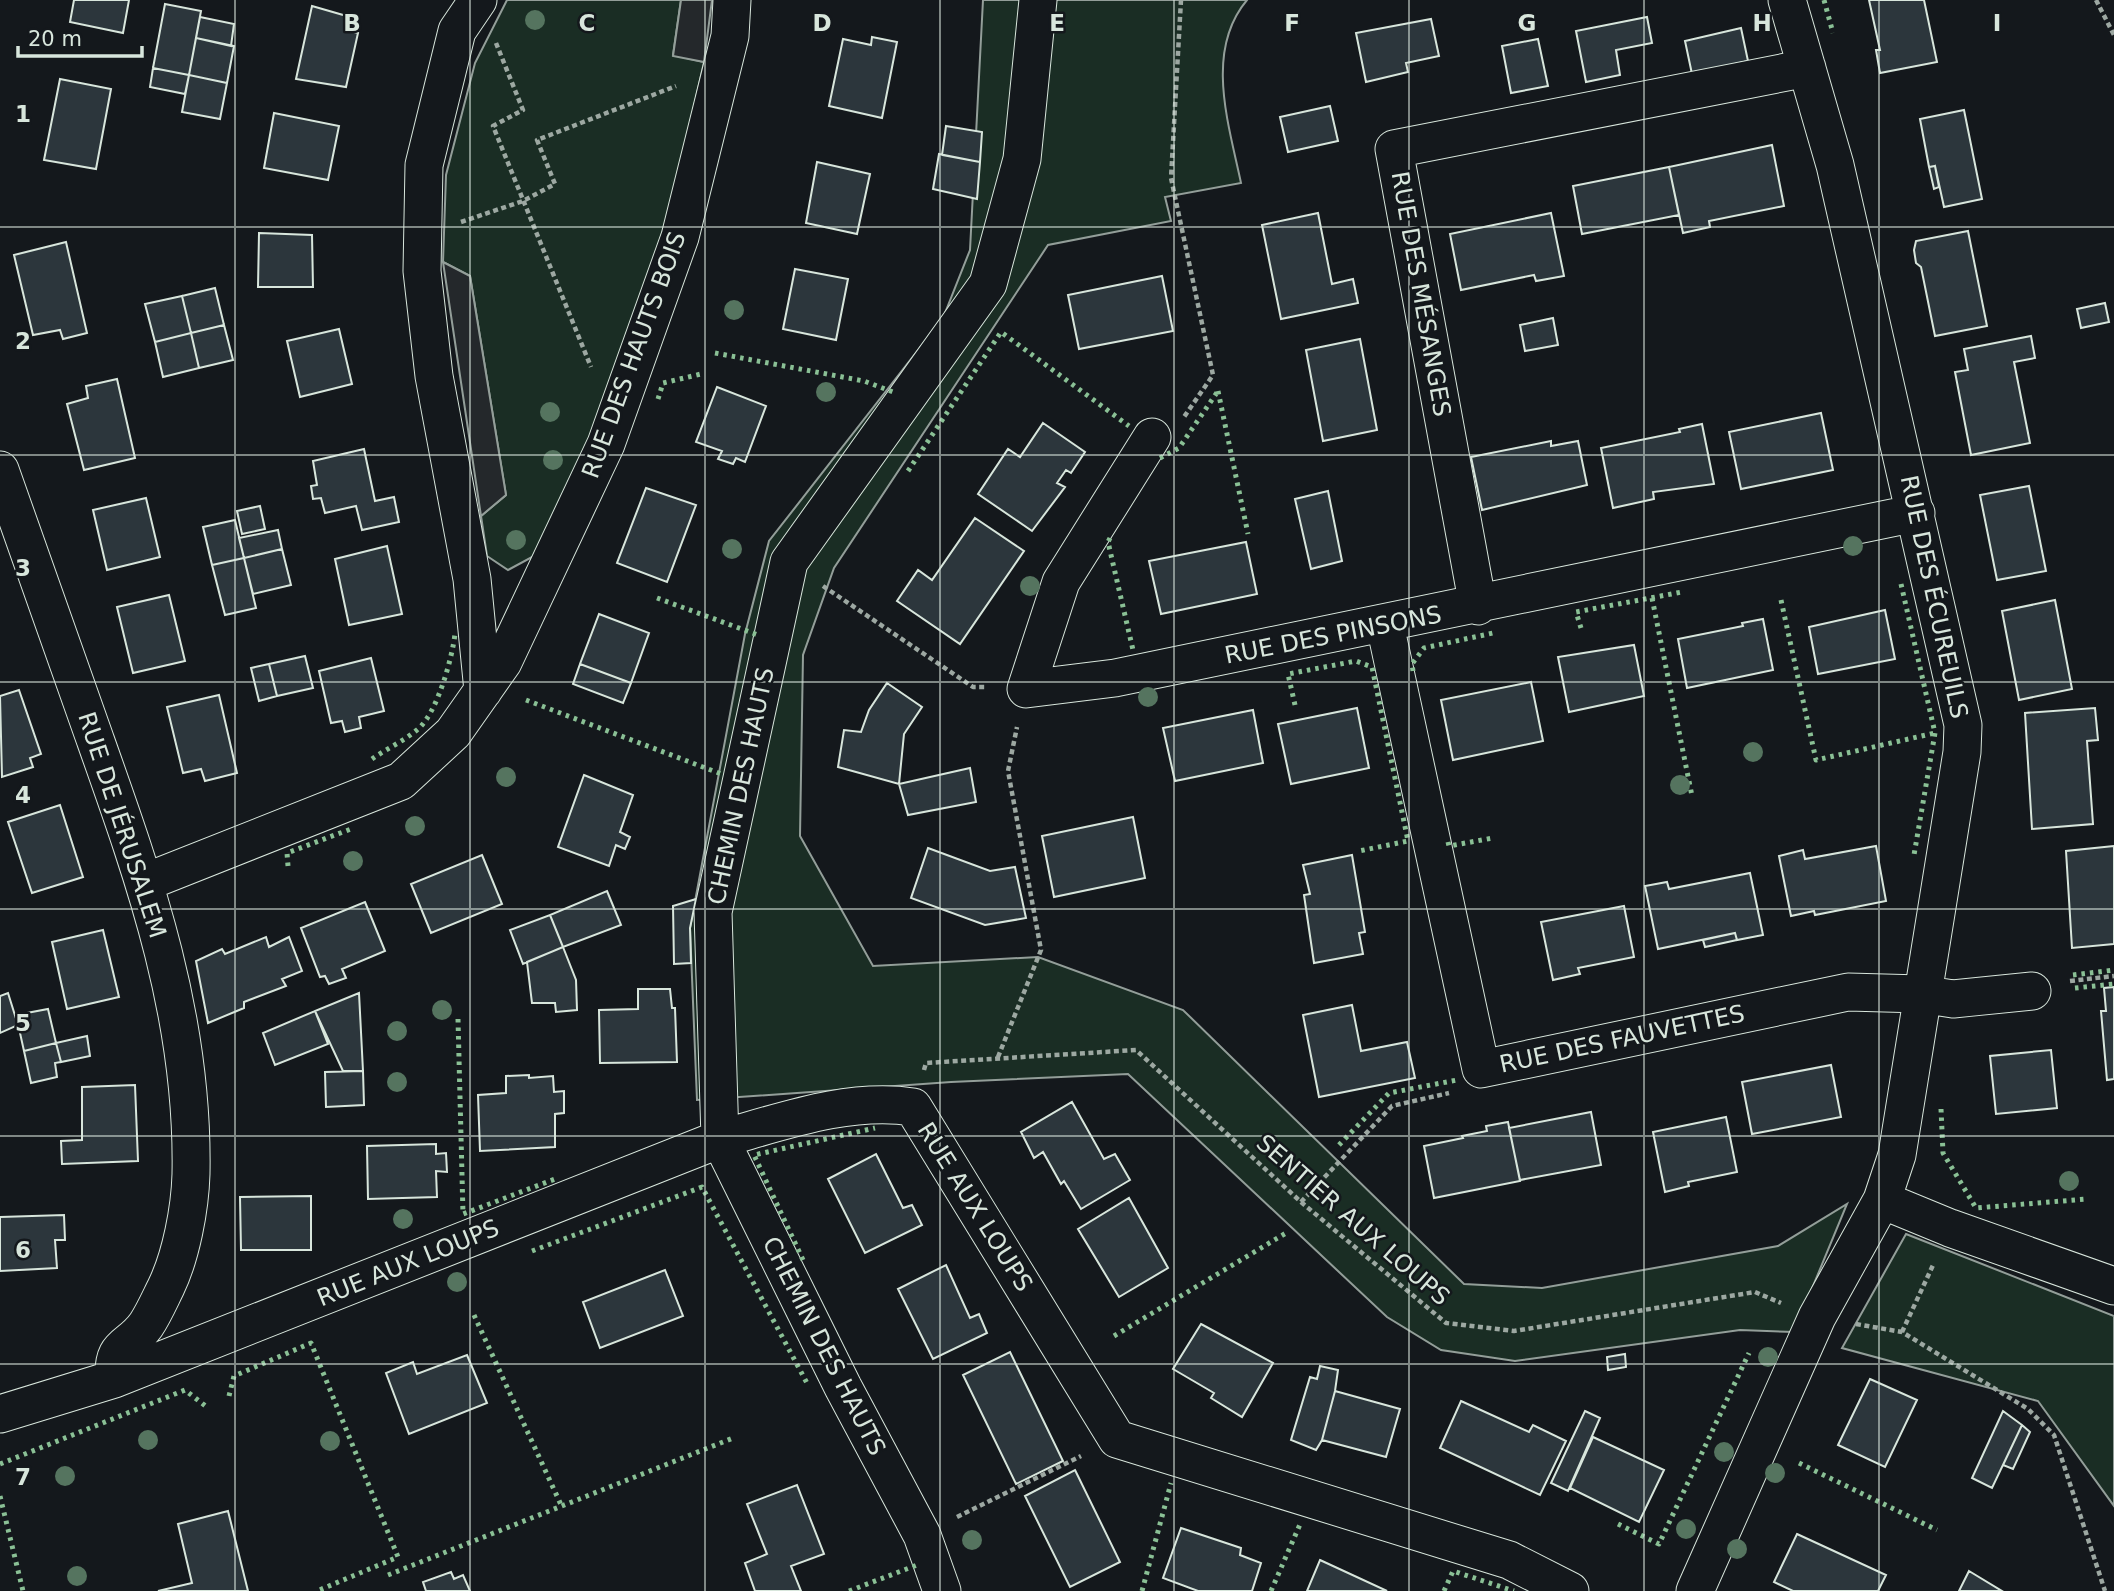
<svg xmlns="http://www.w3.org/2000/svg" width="2114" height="1591" font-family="'DejaVu Sans',sans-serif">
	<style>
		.green { fill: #1a2d24; stroke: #939e99; stroke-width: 2 }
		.parking { fill: #24282b; stroke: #939e99; stroke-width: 2 }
		.building { fill: #2c363c; stroke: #d8e6dc; stroke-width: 2 }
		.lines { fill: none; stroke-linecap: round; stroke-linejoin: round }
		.street-casing { stroke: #d8e6dc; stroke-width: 39 }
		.path { stroke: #9da8a2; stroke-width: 4.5; stroke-dasharray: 5 3.5; stroke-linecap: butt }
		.street { stroke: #14181c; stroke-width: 37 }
		.hedge { stroke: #8ac095; stroke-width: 5; stroke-dasharray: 3.5 5; stroke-linecap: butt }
		.tree { fill: #55745f }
		.grid { fill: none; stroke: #d8e6dc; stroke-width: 2; stroke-opacity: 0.55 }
		.labels { text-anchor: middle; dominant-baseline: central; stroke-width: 5; stroke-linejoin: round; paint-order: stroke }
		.street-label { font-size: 24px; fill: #d8e6dc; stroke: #14181c }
		.grid-label { font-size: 23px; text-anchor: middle; font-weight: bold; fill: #d8e6dc; stroke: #14181c; stroke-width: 5; stroke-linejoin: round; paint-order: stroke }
	</style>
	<rect width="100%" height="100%" fill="#14181c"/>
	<!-- green -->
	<path class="green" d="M507,0H681L673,55L704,62L675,191L634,325L598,420L534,556L508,570L487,556L481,516L506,495L470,276L443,262L446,175L475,63Z
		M983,0H1247C1204,51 1229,125 1241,183L1165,197L1171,221L1048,245L834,568L803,655L800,836L873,966L1038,957L1183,1010L1464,1284L1542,1288L1778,1246L1847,1204L1794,1332L1740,1330L1515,1361L1441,1350L1387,1317L1128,1074L951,1082L697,1100L690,928L745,634L769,541L943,318L970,250Z
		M1906,1234L2114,1316V1506L2038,1401L1842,1348Z"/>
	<!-- parking -->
	<path class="parking" d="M681,0H712L704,62L673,56Z
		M443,262L470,276L506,495L481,516Z"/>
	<!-- building -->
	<path class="building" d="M74,0H129L123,33L70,22Z
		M1869,0H1924L1937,62L1880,73L1876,50H1880Z
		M165,4L201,11L189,75L153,68Z
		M312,6L357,19L354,32L358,33L346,87L296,79Z
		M200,17L234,24L231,46L196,38Z
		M1647,17L1652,43L1616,50L1620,75L1586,82L1576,31Z
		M1431,19L1439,56L1406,63L1408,72L1366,82L1356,33Z
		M1741,28L1748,61L1692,74L1685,41Z
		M872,37L897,42L882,118L829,106L843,39L871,45Z
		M196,38L234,46L227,83L189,75Z
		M1538,39L1548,86L1511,93L1502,46Z
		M153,68L189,75L185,94L150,87Z
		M189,75L227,83L220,119L182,112Z
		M60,79L111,89L96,169L44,160Z
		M1330,106L1338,141L1288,152L1280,117Z
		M1964,110L1982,199L1944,207L1935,166L1929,167L1920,119Z
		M274,113L339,126L328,180L264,168Z
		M946,126L982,132L980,162L942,155Z
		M1772,145L1784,206L1709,221L1710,227L1683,233L1669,167Z
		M939,154L980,162L977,199L933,189Z
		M817,162L870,174L857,234L806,223Z
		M1935,166L1939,187L1934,189L1929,167Z
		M1669,167L1679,215L1582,234L1573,186Z
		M1318,213L1332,284L1353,279L1358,303L1281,319L1262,225Z
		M1551,213L1564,276L1536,281L1534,275L1461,290L1450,234Z
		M1968,231L1987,326L1935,336L1921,267L1916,263L1914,250L1916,241Z
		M259,233L312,235L313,287H258Z
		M66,242L87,333L63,339L60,330L33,335L14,255Z
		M795,269L848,279L836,340L783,329Z
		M1162,276L1173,331L1079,349L1068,295Z
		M215,288L224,325L191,333L182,296Z
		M182,296L191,333L155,342L145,304Z
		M2105,303L2109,322L2081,328L2077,309Z
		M1553,318L1558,345L1525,351L1520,325Z
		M224,325L233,360L199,368L191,333Z
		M339,329L352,384L300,397L287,341Z
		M191,333L199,368L163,377L155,342Z
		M2031,336L2035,358L2014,362L2030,443L1971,455L1955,372L1968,370L1964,349Z
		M1360,339L1377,430L1323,441L1306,350Z
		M117,379L135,458L84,470L67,404L88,398L86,386Z
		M717,387L766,406L745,462L736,458L733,464L718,459L722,451L696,442Z
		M1821,413L1833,470L1741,489L1729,432Z
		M1043,423L1085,452L1071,473L1066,470L1057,483L1065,487L1032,531L978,494L1008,449L1020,457Z
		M1702,424L1714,484L1653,492L1654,499L1613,508L1601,448L1680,432L1679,429Z
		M1551,441V446L1578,441L1587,485L1482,510L1471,457Z
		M364,449L375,501L394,497L399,522L362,530L356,506L325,513L321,498L313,499L311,486L317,485L313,461Z
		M2029,486L2046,571L1997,580L1980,495Z
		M646,488L696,505L667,582L617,563Z
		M1328,491L1342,561L1311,569L1295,499Z
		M146,498L160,557L107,570L93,510Z
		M260,506L265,529L242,534L237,511Z
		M975,518L1024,551L960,644L897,601L918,570L932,580Z
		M235,520L244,558L212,565L203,527Z
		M278,530L282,549L244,558L239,538Z
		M1246,542L1257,594L1161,614L1149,561Z
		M387,546L402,614L349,625L335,559Z
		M282,549L291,585L253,594L244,558Z
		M244,558L256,608L225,615L212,565Z
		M169,595L185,661L133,673L117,607Z
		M2055,600L2072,689L2019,700L2002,611Z
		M1885,610L1895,659L1818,674L1809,627Z
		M599,614L649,633L631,683L580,664Z
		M1763,619L1773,670L1687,688L1678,639L1743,626L1742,623Z
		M1634,645L1644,696L1569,712L1558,657Z
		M305,656L313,688L277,696L269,664Z
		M371,658L384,711L359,717L361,728L345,732L342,721L331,723L319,671Z
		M269,664L277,696L259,701L251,668Z
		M580,664L631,683L623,703L573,684Z
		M1531,682L1543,741L1453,760L1441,700Z
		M887,683L922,707L904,734L899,784L838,767L844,730L861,732L869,710Z
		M19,690L41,754L30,758L33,767L2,777L0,696Z
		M219,695L237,773L205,781L201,769L183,773L167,707Z
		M1357,708L1369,768L1291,784L1278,724Z
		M2095,708L2098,740L2087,741L2093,824L2032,829L2025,713Z
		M1253,710L1263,763L1175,781L1163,728Z
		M970,768L976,802L908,815L899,784Z
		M584,775L633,795L620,832L630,837L625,849L616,845L609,866L558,847Z
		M60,805L83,877L32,893L8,822Z
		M1133,817L1145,878L1054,897L1042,836Z
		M1876,846L1886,901L1815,915L1814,911L1791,916L1779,856L1803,850L1805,859Z
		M2114,846V944L2072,948L2066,851Z
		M928,848L990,871L1015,867L1026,918L985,925L911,898Z
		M482,855L502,904L431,933L411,884Z
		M1352,855L1365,932L1359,933L1363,954L1314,963L1304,895L1310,894L1303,865Z
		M1750,873L1763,935L1737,940L1735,933L1658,949L1645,886L1667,882L1669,889Z
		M607,891L621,925L563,947L550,915Z
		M696,899L690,928L691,963L674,964L673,906Z
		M365,902L385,951L342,969L346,978L329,984L325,976L320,977L301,928Z
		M1624,906L1634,957L1578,968L1580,974L1553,980L1541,922Z
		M550,915L563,947L523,964L510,930Z
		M103,930L119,997L67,1009L52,942Z
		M1735,933L1737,940L1705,947L1703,940Z
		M266,937L269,947L289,937L302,971L282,979L286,986L244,1002V1008L208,1023L196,961L222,949L225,954Z
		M563,947L576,980L577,1010L556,1012L555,1003H532L527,962Z
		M2114,987V1079L2107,1080L2101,1011H2106L2104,988Z
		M638,989H670L672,1008H675L677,1062L600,1063L599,1010L638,1009Z
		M8,993L18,1025L0,1033V996Z
		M359,993L363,1071H343L315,1011Z
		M1352,1005L1361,1051L1407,1042L1415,1078L1319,1097L1303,1015Z
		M48,1009L56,1043L24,1051L16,1015Z
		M315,1011L328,1044L275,1065L263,1033Z
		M87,1036L90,1056L61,1062L56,1043Z
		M56,1043L61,1062L55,1063L57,1077L31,1083L24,1051Z
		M2051,1050L2057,1108L1996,1114L1990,1056Z
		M1831,1065L1841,1117L1752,1134L1742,1082Z
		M363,1071L364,1105L326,1107L325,1072Z
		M529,1075V1078L553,1076L554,1092L564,1091V1113L555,1114V1147L480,1151L478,1095L506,1093V1076Z
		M135,1085L138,1161L62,1164L61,1141L82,1140V1087Z
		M1072,1102L1104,1159L1115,1154L1130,1180L1081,1209L1064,1181L1061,1184L1043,1152L1034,1158L1021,1132Z
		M1591,1112L1601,1165L1520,1180L1509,1128Z
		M1726,1117L1737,1172L1688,1182L1689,1186L1665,1192L1653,1132Z
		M1508,1122L1520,1181L1434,1198L1424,1146L1463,1138L1462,1136L1487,1131L1486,1126Z
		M436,1144V1154L446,1153L447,1172L436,1171L437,1197L368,1199L367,1146Z
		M876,1154L903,1208L912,1205L922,1225L865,1253L828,1179Z
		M311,1196V1250H241L240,1197Z
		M1129,1198L1168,1268L1119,1297L1078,1229Z
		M64,1215L65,1240H55L57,1268L0,1271V1217Z
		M946,1265L970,1318L979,1314L987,1333L933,1359L898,1289Z
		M665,1270L683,1316L600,1348L583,1302Z
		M1201,1324L1273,1363L1242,1417L1211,1398L1214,1393L1173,1369Z
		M1010,1352L1063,1461L1016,1484L963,1375Z
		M1625,1354L1626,1367L1608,1370L1607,1357Z
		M467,1355L487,1403L409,1434L386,1373L413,1362L417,1374Z
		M1320,1366L1338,1370L1335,1391L1322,1440L1316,1450L1291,1440L1310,1377L1317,1379Z
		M1870,1379L1917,1400L1885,1467L1838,1445Z
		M1335,1391L1400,1409L1386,1457L1322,1440Z
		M1461,1401L1529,1432L1533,1425L1566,1441L1540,1495L1440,1448Z
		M1585,1411L1600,1418L1568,1491L1551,1483Z
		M2003,1411L2022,1425L1992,1488L1972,1478Z
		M2022,1425L2030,1432L2013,1469L2003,1465Z
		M1593,1437L1664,1470L1639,1522L1570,1488Z
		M1075,1470L1120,1562L1070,1587L1025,1496Z
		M797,1485L824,1554L791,1566L801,1591H755L745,1563L767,1554L747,1504Z
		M228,1511L248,1591H158L192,1583L178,1524Z
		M1181,1528L1241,1548L1240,1555L1261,1563L1252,1591H1198L1163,1578Z
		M1797,1534L1886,1575L1878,1591H1793L1774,1582Z
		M1320,1560L1387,1591H1307Z
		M1969,1571L2002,1591H1959Z
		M451,1572L454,1579L463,1575L470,1591H426L423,1582Z"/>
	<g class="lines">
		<!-- street casing -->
		<g class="street-casing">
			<path id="street" d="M478,0L457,31L424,165L422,271L434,376L472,579L483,691
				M1152,437L1061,582L1026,689L1115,678L1916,513
				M0,470C32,559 63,649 95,739C146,883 194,1018 191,1174C190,1209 181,1256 166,1287C160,1299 154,1313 146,1325C129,1349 112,1342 114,1379
				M1478,606L1394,149L1807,68
				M1385,625L1481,1069L1848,992L1921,994L1953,999L2032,991
				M146,882L401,781L453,733L503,662L606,444L680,237L730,36L732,0
				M1882,1200L1950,1228L2114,1286
				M0,1414L114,1379L720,1139C781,1122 849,1097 913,1107L1117,1439L1509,1560L1570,1591
				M942,1591L922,1535L843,1387L720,1139L713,912L789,562L988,284L1022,159L1038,0
				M1695,1591L1817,1317L1882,1200L1897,1155L1962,752L1963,725L1835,165L1787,0"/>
		</g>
		<!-- path -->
		<path class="path" d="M1181,0L1171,178L1213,375L1184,417
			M2096,0L2114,35
			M496,43L523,110L493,126L591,367
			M461,222L523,201L555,184L537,140L676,86
			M823,586L973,687H986
			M2070,981L2114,976
			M998,1057L1041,950L1008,771L1017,727
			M924,1070L926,1063L1136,1050L1301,1202L1446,1323L1514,1331L1755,1292L1781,1303
			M1301,1202L1392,1106L1449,1093
			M1856,1324L1902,1332L2028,1409L2054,1435L2105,1591
			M1902,1332L1934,1263
			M957,1517L1081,1456"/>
		<!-- street -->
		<use href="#street" class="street"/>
		<!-- hedge -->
		<path class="hedge" d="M1824,0L1833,33
			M715,353L864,381L893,392
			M1218,391L1248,534
			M658,399L663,383L701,374
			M1160,458L1179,448L1218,391
			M908,471L1001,332L1129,426
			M1110,538L1108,542L1133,650
			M1901,584L1935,733L1914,855
			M657,598L758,635
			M1652,598L1692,796
			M1781,600L1816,760L1935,733
			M1581,628L1576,612L1682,592
			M1413,671L1412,664L1424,648L1493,633
			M526,700L724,775
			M1295,705L1288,674L1356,661L1372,667L1408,841L1359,851
			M372,759C386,749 404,741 418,729C437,713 452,659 455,634
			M1448,842L1449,846L1493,838
			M288,866L287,853L351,829
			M2073,975L2114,970
			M2075,988L2114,984
			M458,1019L463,1214L555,1179
			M1941,1109L1943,1153L1976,1208L2087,1199
			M1339,1145L1389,1093L1457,1080
			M532,1251L702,1187L808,1385
			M803,1260L754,1155L875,1128
			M474,1315L562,1507
			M1114,1336L1286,1233
			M229,1396L234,1376L311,1343L398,1557L317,1591
			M1799,1463L1937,1530
			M0,1464L185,1390L208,1408
			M0,1496L23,1591
			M1618,1524L1659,1544L1749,1353
			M388,1575L733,1438
			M849,1591L917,1565
			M1142,1591L1171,1483
			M1271,1591L1301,1522
			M1444,1591L1453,1571L1514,1591"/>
	</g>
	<!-- trees -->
	<g class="tree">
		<circle cx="535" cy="20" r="10"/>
		<circle cx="734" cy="310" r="10"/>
		<circle cx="826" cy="392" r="10"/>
		<circle cx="550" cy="412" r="10"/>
		<circle cx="553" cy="460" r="10"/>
		<circle cx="516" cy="540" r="10"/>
		<circle cx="1853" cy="546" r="10"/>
		<circle cx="732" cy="549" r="10"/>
		<circle cx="1030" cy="586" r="10"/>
		<circle cx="1148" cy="697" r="10"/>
		<circle cx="1753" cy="752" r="10"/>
		<circle cx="506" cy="777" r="10"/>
		<circle cx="1680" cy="785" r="10"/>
		<circle cx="415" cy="826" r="10"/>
		<circle cx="353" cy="861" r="10"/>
		<circle cx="442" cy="1010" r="10"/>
		<circle cx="397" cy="1031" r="10"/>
		<circle cx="397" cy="1082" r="10"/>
		<circle cx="2069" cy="1181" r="10"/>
		<circle cx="403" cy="1219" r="10"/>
		<circle cx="457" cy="1282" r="10"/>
		<circle cx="1768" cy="1357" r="10"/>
		<circle cx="148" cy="1440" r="10"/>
		<circle cx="330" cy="1441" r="10"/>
		<circle cx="1724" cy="1452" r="10"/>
		<circle cx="1775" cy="1473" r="10"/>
		<circle cx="65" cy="1476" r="10"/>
		<circle cx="1686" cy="1529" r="10"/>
		<circle cx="972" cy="1540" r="10"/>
		<circle cx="1737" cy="1549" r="10"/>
		<circle cx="77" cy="1576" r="10"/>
	</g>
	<!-- grid -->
	<path class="grid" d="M235,0V1591M470,0V1591M705,0V1591M940,0V1591M1174,0V1591M1409,0V1591M1644,0V1591M1879,0V1591M0,227H2114M0,455H2114M0,682H2114M0,909H2114M0,1136H2114M0,1364H2114"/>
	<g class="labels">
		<!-- street labels -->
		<g class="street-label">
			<text transform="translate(1421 294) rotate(80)">RUE DES MÉSANGES</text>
			<text transform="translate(634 355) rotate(-70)">RUE DES HAUTS BOIS</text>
			<text transform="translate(1934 597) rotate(78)">RUE DES ÉCUREUILS</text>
			<text transform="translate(1333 635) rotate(-11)">RUE DES PINSONS</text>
			<text transform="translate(741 786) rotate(-78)">CHEMIN DES HAUTS</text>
			<text transform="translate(122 825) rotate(72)">RUE DE JÉRUSALEM</text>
			<text transform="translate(1622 1039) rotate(-12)">RUE DES FAUVETTES</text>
			<text transform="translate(975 1207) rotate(58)">RUE AUX LOUPS</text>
			<text transform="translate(1353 1220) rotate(41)">SENTIER AUX LOUPS</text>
			<text transform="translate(408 1263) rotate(-22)">RUE AUX LOUPS</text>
			<text transform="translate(824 1346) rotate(63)">CHEMIN DES HAUTS</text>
		</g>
	</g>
	<g class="grid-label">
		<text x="352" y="31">B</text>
		<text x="587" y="31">C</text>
		<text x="822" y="31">D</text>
		<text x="1057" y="31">E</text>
		<text x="1292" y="31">F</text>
		<text x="1527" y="31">G</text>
		<text x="1762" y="31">H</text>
		<text x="1997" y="31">I</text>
		<text x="23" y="122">1</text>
		<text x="23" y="349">2</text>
		<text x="23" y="576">3</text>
		<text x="23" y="803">4</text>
		<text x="23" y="1031">5</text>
		<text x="23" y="1258">6</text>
		<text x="23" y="1485">7</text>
	</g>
	<!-- scale -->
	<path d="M18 46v10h124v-10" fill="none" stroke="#d8e6dc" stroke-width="3.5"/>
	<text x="28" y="46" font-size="21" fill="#d8e6dc" stroke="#14181c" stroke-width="5" paint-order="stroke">20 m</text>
</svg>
